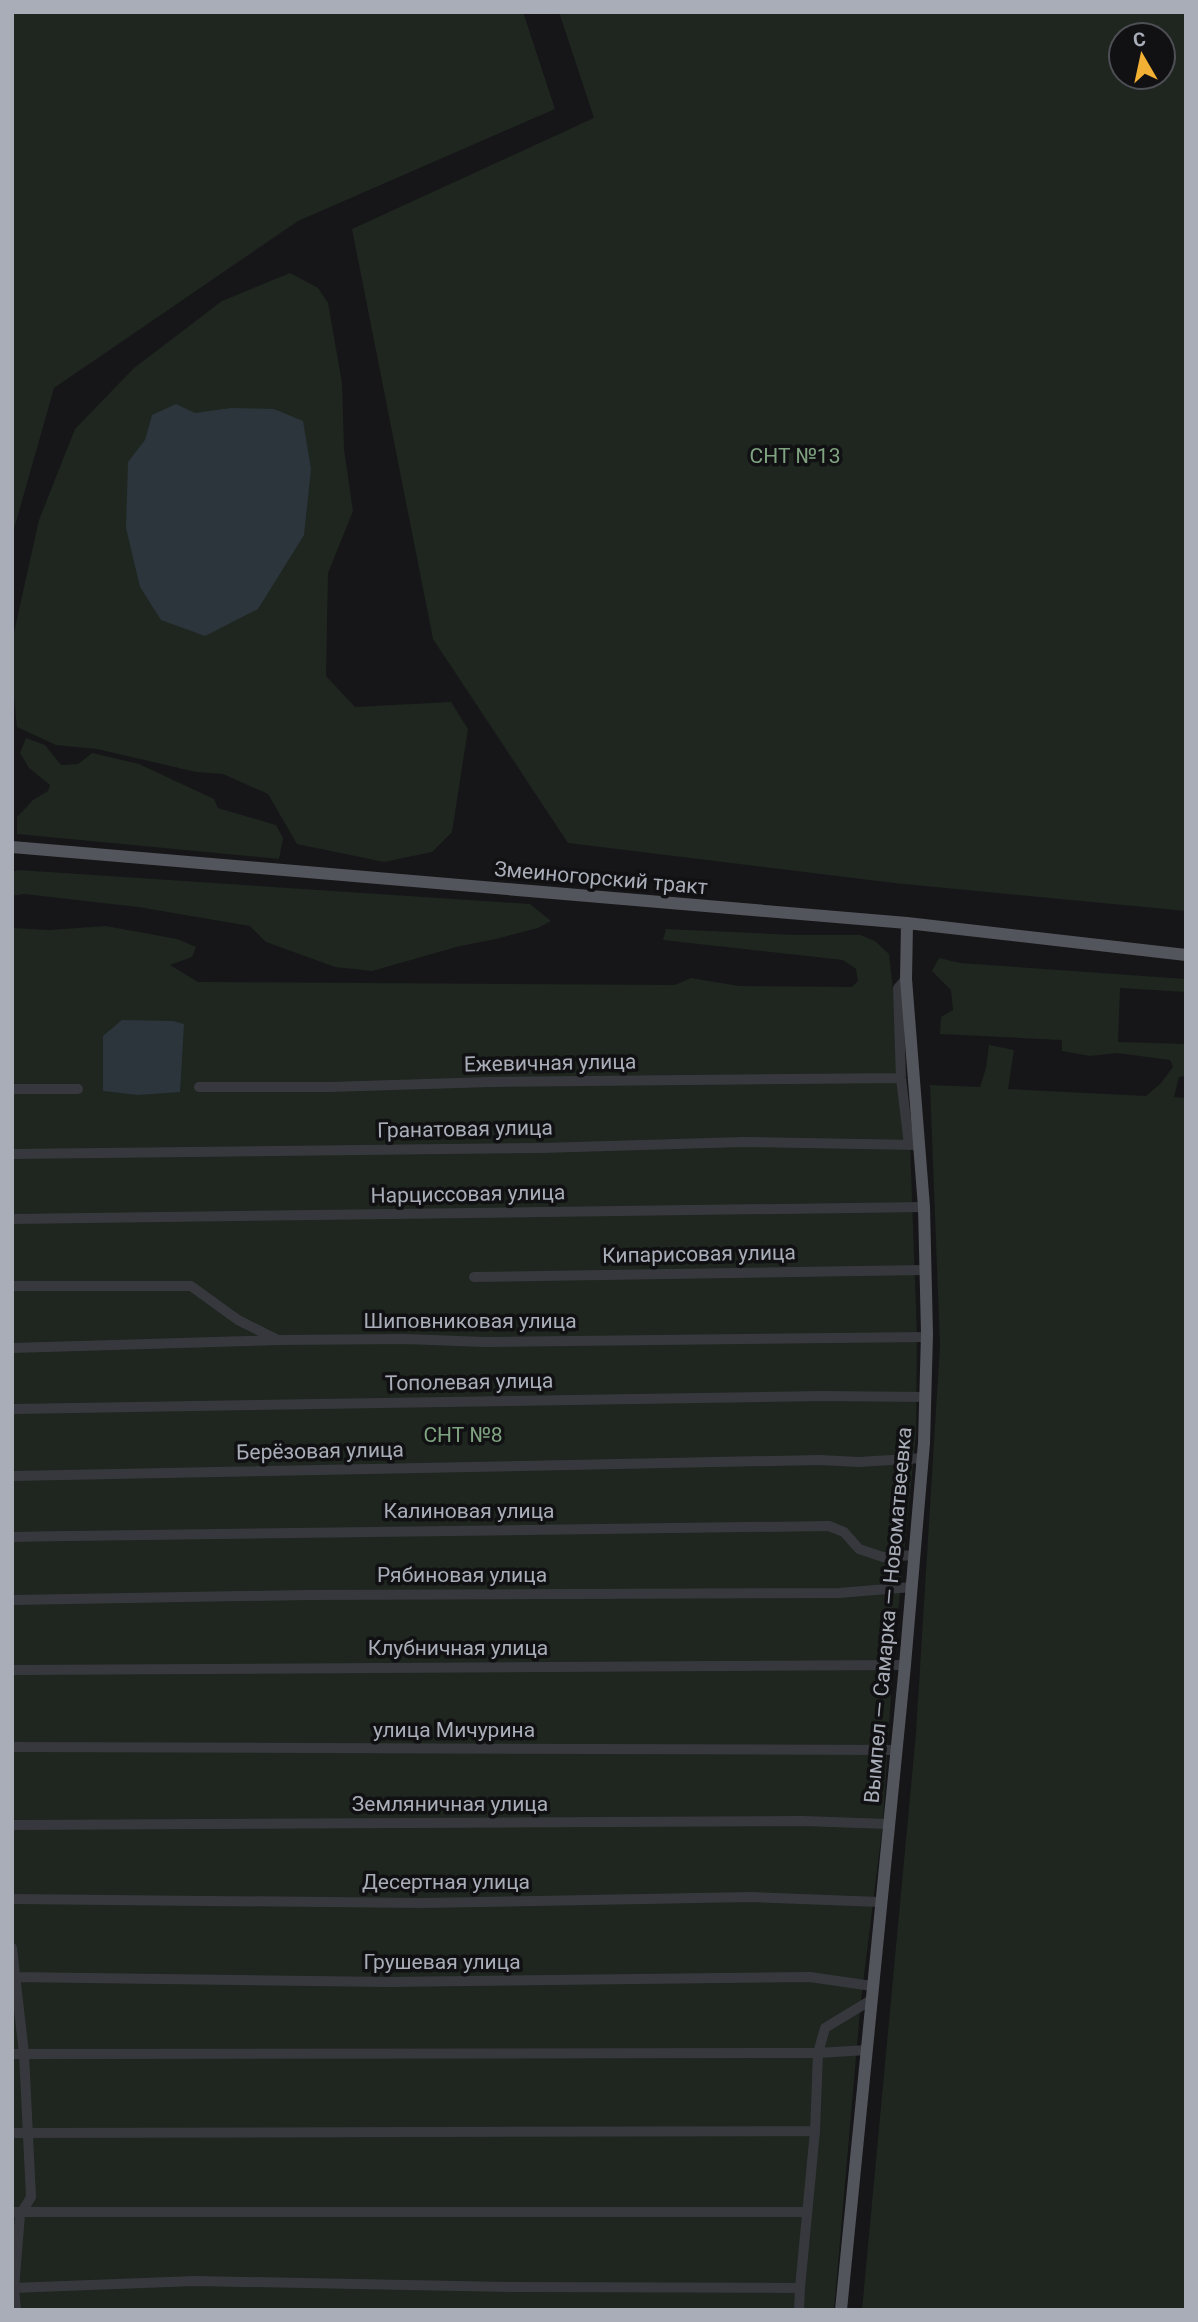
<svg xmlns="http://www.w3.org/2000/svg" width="1198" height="2322" font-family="Roboto,sans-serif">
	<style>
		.green { fill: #1e261f; fill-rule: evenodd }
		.water { fill: #2c353c }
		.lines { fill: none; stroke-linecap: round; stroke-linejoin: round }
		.minor { stroke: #37383d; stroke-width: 10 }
		.major { stroke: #53555c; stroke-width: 12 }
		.labels { text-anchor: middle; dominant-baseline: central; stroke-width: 7; stroke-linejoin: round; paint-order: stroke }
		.park-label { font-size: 21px; fill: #7fa381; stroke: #111113 }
		.street-label { font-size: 21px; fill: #a8adb8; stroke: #111113 }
	</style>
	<rect width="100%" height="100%" fill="#161618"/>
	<!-- green -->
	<path class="green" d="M12,12H523L555,109L298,221L54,388L12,536Z
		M559,12H1186V911L894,883L568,843L433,639L352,229L594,118ZM1121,35H1163V77H1121Z
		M290,273L318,288L328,303L342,383L344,449L353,511L328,573L326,676L355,707L451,702L468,729L452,832L432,852L384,862L297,844L268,794L223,774L196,772L97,749L56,745L17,727L12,677V641L39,520L75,429L134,368L222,301Z
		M26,738L45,745L61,765L78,764L92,753L139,764L214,799L218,808L276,825L283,838L279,859L17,834V817L33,800L48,791L50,785L29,768L20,753Z
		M18,870L530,904L551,921L538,928L496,939L460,946L372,971L335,967L266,942L250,926L138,907L24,894L12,896V872Z
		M106,926L177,939L196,947L192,957L170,965L198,982L675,985L691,978L739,986L852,987L858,981L856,969L843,960L663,940L666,929L796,935H860L875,941L889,954L910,1144L917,1335L916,1434L893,1662L883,1822L861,2000L834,2310H12V928L49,930Z
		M939,958L960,963L1186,979V992L1120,988L1118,1042L1186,1044V1076L1179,1077L1174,1097L1186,1098V2310H862L916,1733L940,1345L930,1085L980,1087L986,1068L989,1045L1014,1050L1008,1089L1146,1096L1161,1083L1173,1067L1170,1060L1117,1053L1090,1056L1062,1051V1040L940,1034L941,1017L953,1010L951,990L932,971Z"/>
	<!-- water -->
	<path class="water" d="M176,404L195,413L231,408L274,409L303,421L311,469L304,535L258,609L205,636L161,620L140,587L126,528L128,462L145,440L152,415Z
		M122,1020L173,1021L184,1024L180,1092L138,1095L103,1091V1036Z"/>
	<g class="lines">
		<!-- minor -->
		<path class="minor" d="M906,979L898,988L901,1078L909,1145
			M199,1087H329L490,1082L901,1078
			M12,1089H78
			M12,1154L541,1148L743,1142L918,1145
			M12,1219L924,1207
			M474,1277L925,1270
			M12,1286H191L238,1320L276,1339
			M12,1348L278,1340L405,1339L485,1342L927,1337
			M12,1409L821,1396L926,1397
			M12,1476L819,1460L859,1462L923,1458
			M12,1537C284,1532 556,1530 829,1526L844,1532L859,1549L883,1557L915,1555
			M12,1600L307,1595L839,1593L912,1587
			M12,1670L905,1665
			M12,1747L895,1750
			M12,1825L803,1821L888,1824
			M12,1899L422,1903L751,1897L880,1902
			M12,1948L24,2054L31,2197L20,2215L14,2288L16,2310
			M12,1977L388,1982L810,1977L872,1986
			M12,2054L818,2053L867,2050
			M12,2133L815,2131
			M12,2212H807
			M12,2288L195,2281L513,2287L800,2288L799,2310
			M800,2288L815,2131L818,2053L825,2028L871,2000"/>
		<!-- major -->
		<path class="major" d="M12,847L907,923L1186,955
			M841,2310L905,1665L924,1443L927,1334L924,1207L906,979L907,923"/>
	</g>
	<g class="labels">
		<!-- park labels -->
		<g class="park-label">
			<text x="795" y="456">СНТ №13</text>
			<text x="463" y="1435">СНТ №8</text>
		</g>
		<!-- street labels -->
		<g class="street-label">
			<text transform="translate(601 878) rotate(5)">Змеиногорский тракт</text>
			<text transform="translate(550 1063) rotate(-1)">Ежевичная улица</text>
			<text transform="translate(465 1129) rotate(-1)">Гранатовая улица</text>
			<text transform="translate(468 1194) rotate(-1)">Нарциссовая улица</text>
			<text transform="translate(699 1254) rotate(-1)">Кипарисовая улица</text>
			<text x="470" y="1321">Шиповниковая улица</text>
			<text transform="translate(469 1382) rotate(-1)">Тополевая улица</text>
			<text transform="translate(320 1451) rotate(-1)">Берёзовая улица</text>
			<text x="469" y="1511">Калиновая улица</text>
			<text x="462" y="1575">Рябиновая улица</text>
			<text transform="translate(888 1615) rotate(-85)">Вымпел — Самарка — Новоматвеевка</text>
			<text x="458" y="1648">Клубничная улица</text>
			<text x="454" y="1730">улица Мичурина</text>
			<text x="450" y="1804">Земляничная улица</text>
			<text x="446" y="1882">Десертная улица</text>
			<text x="442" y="1962">Грушевая улица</text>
		</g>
	</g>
	<!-- border -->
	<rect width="1198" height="2322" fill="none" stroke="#a8adb8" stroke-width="28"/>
	<!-- north arrow -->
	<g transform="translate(1142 56) rotate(351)"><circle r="33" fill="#111113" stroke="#4d4f55" stroke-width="2"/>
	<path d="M0-5L12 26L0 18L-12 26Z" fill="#f2b134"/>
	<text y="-10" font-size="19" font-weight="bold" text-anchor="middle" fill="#a8adb8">С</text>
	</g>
</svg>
